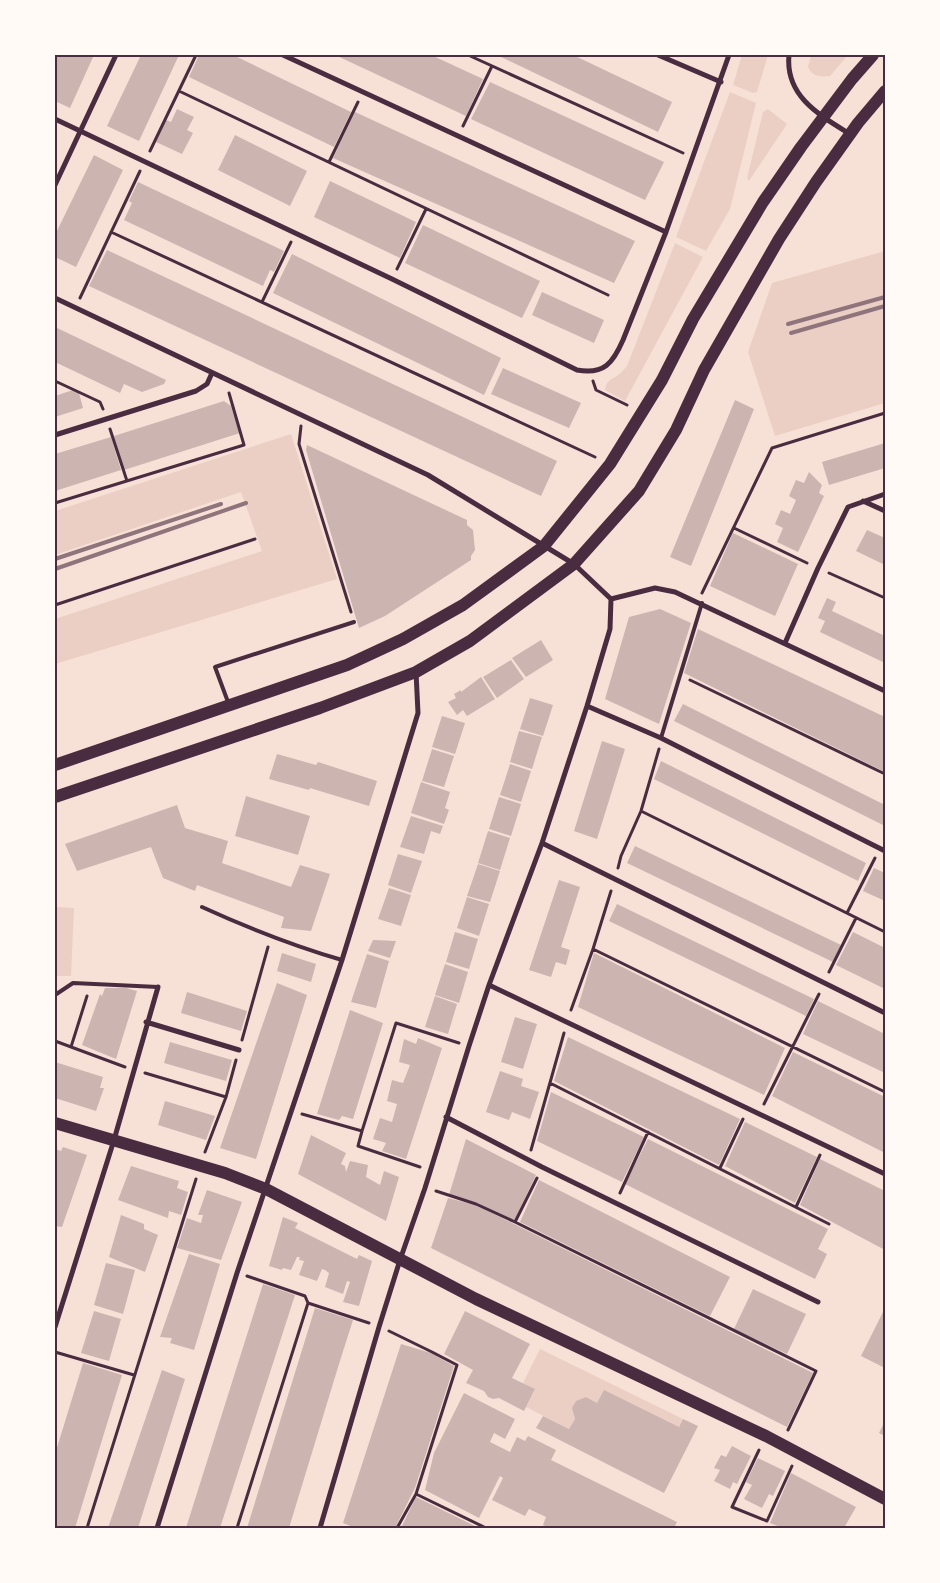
<svg xmlns="http://www.w3.org/2000/svg" width="940" height="1583" font-family="Lato,sans-serif">
	<style>
		.green { fill: #ebcfc5 }
		.building { fill: #ccb4b1 }
		.lines { fill: none; stroke-linecap: round; stroke-linejoin: round }
		.path { stroke: #4a2c40; stroke-width: 3 }
		.service { stroke: #4a2c40; stroke-width: 4 }
		.minor { stroke: #4a2c40; stroke-width: 5 }
		.primary { stroke: #4a2c40; stroke-width: 12 }
		.rail { stroke: #8f747c; stroke-width: 4 }
		.neatline { fill: none; stroke: #4a2c40; stroke-width: 2 }
	</style>
	<rect width="100%" height="100%" fill="#f7e1d7"/>
	<!-- green -->
	<path class="green" d="M742,55H768L757,92L753,93L733,85Z
		M811,55H848L830,76C819,77 813,77 808,67Z
		M730,92L756,103L730,209L706,251L676,237Z
		M768,109L787,124L749,181L747,178L763,112Z
		M675,243L703,257L625,401L605,390C606,380 611,380 618,375C621,373 624,369 627,366Z
		M885,251V403L775,436L748,352L772,283Z
		M291,434L337,579L55,664V619L262,551L241,492L55,555V511Z
		M55,907L74,908L71,976H55Z
		M540,1349L683,1419L679,1427L597,1403L586,1397L572,1408L575,1419L569,1429L526,1407L535,1390L523,1383Z"/>
	<!-- building -->
	<path class="building" d="M55,55H94L70,108L55,101Z
		M141,55H179L139,141L107,126Z
		M199,55H233L351,112L334,147L189,77Z
		M335,55H431L483,79L466,116Z
		M497,55H573L672,102L658,132Z
		M490,82L664,162L645,200L471,119Z
		M177,109L194,117L187,130L193,133L182,154L156,142L166,120L171,122Z
		M355,112L635,241L614,283L333,158Z
		M235,135L307,171L290,206L218,170Z
		M94,155L123,170L76,267L55,257V235Z
		M330,181L416,222L400,258L314,217Z
		M138,182L284,251L274,272L270,270L263,286L124,220L132,203L129,201Z
		M423,225L540,281L522,318L405,263Z
		M107,250L557,461L541,496L89,286Z
		M292,254L501,358L484,395L273,293Z
		M542,292L604,320L594,343L532,315Z
		M55,327L166,380L164,384L142,392L124,384L120,393L55,362Z
		M503,368L581,403L569,428L491,394Z
		M73,390L79,393L83,408L55,417V396Z
		M735,400L754,409L691,566L670,557Z
		M224,401L231,406L240,433L124,470L114,436Z
		M111,437L121,470L55,491V454Z
		M885,443V468L829,485L822,462Z
		M307,445L467,520V525L473,530L475,550L471,556V560L385,616L359,628L306,450Z
		M809,472L822,485L819,493L824,496L798,552L777,542L783,528L775,524L781,510L790,514L796,500L789,496L796,480L804,483Z
		M867,530L885,538V565L856,551Z
		M733,533L798,564L775,616L710,586Z
		M827,598L836,602L832,611L885,636V663L820,632L825,621L818,618Z
		M660,609L691,623L659,724L605,699L629,617Z
		M698,629L885,717V772L684,673Z
		M541,640L553,660L526,677L512,658Z
		M511,660L524,679L497,698L483,677Z
		M481,677L495,699L467,716L463,710L457,715L448,702L456,698L454,694L461,690V692Z
		M530,698L553,705L543,736L520,729Z
		M683,704L885,805V826L674,721Z
		M442,716L465,723L455,754L432,747Z
		M519,731L542,737L532,769L510,762Z
		M602,741L625,749L597,839L574,831Z
		M432,749L454,756L444,787L422,781Z
		M277,754L316,765L318,762L377,781L369,806L310,788L309,790L269,779Z
		M661,761L866,863L858,881L654,779Z
		M510,764L531,771L521,802L500,795Z
		M421,782L450,792L445,808L449,810L444,824L411,813Z
		M246,796L310,816L298,855L235,836Z
		M499,797L521,804L511,836L489,829Z
		M177,805L185,828L228,841L222,863L291,887L300,865L330,874L311,931L281,928L284,917L197,885L195,891L163,878L151,847L77,871L65,844Z
		M411,816L443,826L440,834L431,831L424,854L400,847Z
		M488,831L510,838L500,870L478,863Z
		M635,846L841,945L833,962L627,863Z
		M398,854L422,861L411,893L388,885Z
		M478,864L500,871L490,902L467,896Z
		M874,868L885,873V901L863,891Z
		M559,880L580,887L561,947L570,950L566,965L556,962L551,977L529,970Z
		M389,888L411,895L401,926L378,919Z
		M467,897L489,904L479,936L457,928Z
		M617,904L814,999L806,1016L609,921Z
		M455,932L478,939L469,969L446,962Z
		M853,932L885,948V989L836,965Z
		M373,940L396,941L390,958L368,951Z
		M282,953L316,964L311,982L277,971Z
		M594,953L785,1048L764,1095L578,1007Z
		M367,954L389,961L376,1008L351,1002Z
		M445,964L468,972L459,1003L435,995Z
		M277,983L307,995L256,1159L220,1148Z
		M105,988H126L137,991L116,1059L82,1045L100,994L102,996Z
		M187,992L247,1011L241,1031L181,1013Z
		M435,996L457,1004L448,1034L425,1027Z
		M818,1001L885,1034V1073L803,1034Z
		M350,1010L383,1023L353,1119L342,1116L339,1120L317,1114Z
		M515,1017L537,1024L523,1069L501,1062Z
		M568,1037L740,1119L719,1165L554,1081Z
		M418,1038L442,1048L406,1159L382,1151L386,1143L373,1139L380,1118L392,1122L397,1104L387,1101L392,1080L403,1083L410,1065L399,1062L404,1039L416,1044Z
		M170,1042L232,1060L226,1081L164,1063Z
		M793,1052L885,1097V1153L772,1096Z
		M55,1062L103,1077L100,1088H104L96,1111L55,1098Z
		M500,1071L523,1079L521,1086L539,1092L530,1119L512,1112L509,1120L486,1112Z
		M551,1092L644,1137L622,1182L537,1141Z
		M165,1101L215,1116L206,1140L158,1125Z
		M745,1122L817,1157L795,1203L725,1166Z
		M311,1135L346,1153L341,1164L345,1166L346,1172L350,1161L368,1165L366,1177L380,1185L384,1171L399,1177L386,1221L298,1174Z
		M466,1139L536,1175L514,1221L475,1202L449,1195Z
		M648,1139L828,1229L818,1249L827,1254L815,1279L625,1184Z
		M63,1147L87,1155L62,1227L55,1226V1149L61,1151Z
		M820,1159L885,1191V1250L800,1205Z
		M131,1166L179,1181L177,1188L188,1192L181,1215L169,1211L168,1218L118,1200Z
		M539,1180L730,1277L710,1316L520,1222Z
		M207,1190L242,1202L221,1260L177,1248L187,1218L201,1223L203,1215H198Z
		M448,1198L476,1205L813,1373L787,1427L431,1248Z
		M121,1215L144,1224V1229L158,1235L145,1272L109,1257Z
		M283,1217L298,1223L295,1228L357,1259L359,1255L372,1261L359,1306L343,1302L350,1282L347,1281L343,1294L325,1287L329,1273L325,1270L322,1269L317,1281L299,1275L304,1261L299,1260L300,1257H297L291,1270L283,1268L282,1270L269,1266Z
		M189,1254L220,1264L194,1350L170,1343L172,1338L160,1337Z
		M106,1263L135,1270L123,1314L94,1305Z
		M263,1284L295,1295L220,1528H186Z
		M753,1289L806,1314L787,1354L734,1329Z
		M315,1308L353,1320L339,1364L289,1528H247Z
		M885,1308V1368L861,1356Z
		M94,1311L121,1319L109,1361L81,1353Z
		M465,1311L530,1344L512,1378L535,1389L524,1411L499,1398L493,1399L488,1397L484,1391L466,1383L473,1370L444,1354Z
		M401,1344L431,1353L454,1366L415,1488L395,1528H355L343,1523Z
		M83,1363L122,1375L75,1528H55V1454Z
		M162,1370L185,1379L138,1528H108Z
		M604,1390L679,1427L683,1419L698,1426L664,1493L536,1428L543,1416L569,1429L575,1419L572,1408L576,1401L586,1397L597,1403Z
		M464,1393L515,1419L505,1439L494,1433L490,1442L510,1452L517,1437L525,1441L528,1436L556,1450L551,1460L677,1522L674,1528H549L543,1525L546,1517L529,1509L525,1516L492,1500L503,1478L500,1476L479,1518L425,1490L434,1453Z
		M885,1421V1436L879,1433Z
		M732,1446L751,1456L737,1484L733,1482L730,1489L714,1481L720,1470L714,1468L721,1455L726,1457Z
		M758,1458L785,1471L773,1496L769,1494L762,1508L744,1499L752,1485L746,1482Z
		M791,1473L856,1507L844,1528H783L770,1523Z
		M416,1497L479,1528H401Z"/>
	<g class="lines">
		<!-- path -->
		<path class="path" d="M468,55L683,153
			M179,91L608,295
			M463,126L492,66
			M150,151L196,55
			M329,162L358,102
			M111,232L595,457
			M397,269L426,209
			M80,298L140,171
			M262,302L291,242
			M55,381L100,402L103,409
			M593,381L596,390L627,405
			M301,426L299,444L351,612
			M110,429L127,481
			M55,503L244,445L229,393
			M734,528L807,563
			M829,573L885,598
			M702,593L772,448L885,413
			M55,605L255,539
			M690,680L885,774
			M641,811L885,932
			M618,868L621,856L641,811L659,749
			M847,913L875,858
			M593,949L885,1092
			M829,972L856,918
			M571,1010L593,949L611,891
			M242,1040L268,947
			M55,1041L125,1067
			M71,1047L87,996
			M145,1073L226,1097
			M550,1083L829,1224
			M764,1104L819,994
			M302,1114L362,1131L396,1023L459,1043
			M362,1131L358,1146L420,1167
			M531,1150L564,1033
			M205,1152L226,1097L236,1060
			M720,1168L743,1119
			M436,1191L476,1204L515,1222L816,1371L788,1430
			M620,1193L648,1132
			M796,1207L820,1155
			M515,1222L537,1178
			M308,1303L369,1323
			M389,1331L432,1352L457,1365L416,1494L486,1528
			M55,1352L134,1375
			M759,1450L732,1507L767,1521L792,1466
			M87,1528L196,1179
			M237,1528L308,1303L305,1296L247,1276
			M397,1528L416,1494"/>
		<!-- service -->
		<path class="service" d="M228,702L215,667L354,622
			M661,738L702,603
			M202,907C248,928 293,946 342,960
			M55,995L73,983L158,987"/>
		<!-- minor -->
		<path class="minor" d="M283,55L666,232
			M658,55L721,82
			M789,55C785,96 819,115 850,134
			M55,119L392,279L577,370C604,375 613,363 623,340L666,232L729,55
			M55,185L116,55
			M55,298L428,475L574,564L611,599L610,629L587,706L542,843L489,985L469,1046L425,1188L400,1260L379,1327L320,1528
			M55,435L196,391L207,384L212,373
			M863,501L885,511
			M611,599L655,588L675,592L885,691
			M785,643L818,568L848,507L885,494
			M587,706L661,738L885,851
			M542,843L885,1013
			M489,985L885,1174
			M146,1022L239,1050
			M446,1117L542,1167L818,1302
			M55,1327L114,1140L158,987
			M157,1528L237,1273L342,960L418,713L416,672"/>
		<!-- primary -->
		<path class="primary" d="M55,765L347,665L403,639L463,605L544,546L610,464L662,380L693,319L763,202L801,147L852,79L873,55
			M55,797L320,708L416,672L470,641L574,564L639,491L676,430L704,370L779,239L816,182L858,123L885,91
			M55,1123L225,1173L266,1189L476,1299L766,1436L885,1499"/>
		<!-- rail -->
		<path class="rail" d="M788,324L885,297
			M791,333L885,306
			M55,559L221,504
			M55,569L246,503"/>
	</g>
	<!-- border -->
	<rect width="940" height="1583" fill="none" stroke="#fffaf5" stroke-width="112"/>
	<rect x="56" y="56" width="828" height="1471" class="neatline"/>
</svg>
